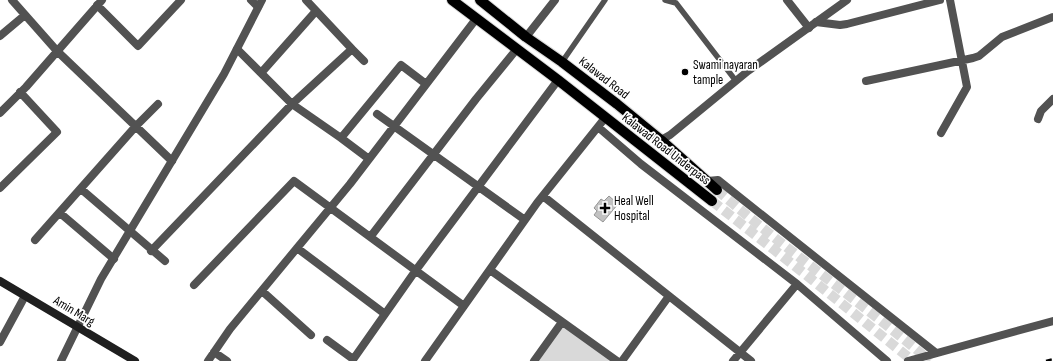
<svg xmlns="http://www.w3.org/2000/svg" width="1053" height="361" font-family="'Sofia Sans Condensed',sans-serif">
	<style>
		.green { fill: #d9d9d9 }
		.building { fill: #c2c2c2; stroke: #969696 }
		.lines { fill: none; stroke-linecap: round; stroke-linejoin: round }
		.primary-tunnel { stroke: #d9d9d9; stroke-width: 10; stroke-dasharray: 10 5; stroke-linecap: butt }
		.primary-casing { stroke: #dbdbdb; stroke-width: 12 }
		.service { stroke: #525252; stroke-width: 5.5 }
		.minor { stroke: #525252; stroke-width: 8 }
		.tertiary { stroke: #525252; stroke-width: 8 }
		.secondary { stroke: #1f1f1f; stroke-width: 8 }
		.primary { stroke: #000; stroke-width: 10 }
		.rail { stroke: #000; stroke-width: 2.5; stroke-dasharray: 6 2 1 2; stroke-linecap: butt }
		.poi-dot { fill: #000; stroke: #fff; stroke-width: 1.5 }
		.labels { text-anchor: middle; dominant-baseline: central; stroke-width: 3.5; stroke-linejoin: round; paint-order: stroke }
		.poi-label { font-size: 13px; fill: #000; stroke: #fff; text-anchor: start }
		.street-label { font-size: 13px; fill: #000; stroke: #fff }
	</style>
	<rect width="100%" height="100%" fill="#fff"/>
	<!-- green -->
	<path class="green" d="M562,322L617,361H534Z"/>
	<!-- building -->
	<path class="building" d="M609,196L618,204L603,222L594,215L597,211L594,208L601,199L604,201Z"/>
	<g class="lines">
		<!-- primary-tunnel -->
		<path class="primary-tunnel" d="M717,190C786,250 861,302 930,361
			M712,201L805,274L913,361"/>
		<!-- primary casing -->
		<g class="primary-casing">
			<path id="primary" d="M452,0L558,80L712,201
				M480,0L526,37L562,62L617,104L661,140L717,190"/>
		</g>
		<!-- service -->
		<path class="service" d="M665,0L676,3L736,81
			M562,62L605,0"/>
		<!-- minor -->
		<path class="minor" d="M12,0L57,51L172,161
			M251,0L258,7
			M787,0L809,28
			M97,5L138,46L181,0
			M816,22L840,25L847,24L940,0
			M0,36L25,15
			M526,37L555,0
			M237,49L292,104L341,138L369,159
			M352,49L364,61
			M261,73L316,11
			M866,81L973,58L979,56L1002,37L1053,17
			M0,113L26,87L102,0
			M377,114L525,220
			M1038,119L1041,111L1053,99
			M598,127L641,164L797,284L887,361
			M941,133L967,87L950,0
			M341,138L401,65L426,84
			M708,181L718,180L936,353
			M0,188L57,132L20,92
			M81,189L165,261
			M543,196L751,361
			M60,213L114,259
			M371,236L476,99L516,50
			M35,240L136,126L158,104
			M297,248L385,314
			M151,251L292,104L352,49L306,0
			M490,270L617,361
			M194,285L294,181L464,306
			M262,291L311,335
			M327,340L353,359
			M0,342L25,296
			M214,352L227,361
			M208,361L230,329L350,184L476,19
			M352,361L416,270L558,80
			M425,361L537,203L605,118
			M534,361L562,322
			M622,361L669,296
			M733,361L797,284
			M908,361L1053,321"/>
		<!-- tertiary -->
		<path class="tertiary" d="M661,140L670,135L748,71L847,0
			M61,361L101,279L224,74L262,0"/>
		<!-- secondary -->
		<path class="secondary" d="M0,281L135,361"/>
		<!-- primary -->
		<use href="#primary" class="primary"/>
		<!-- rail -->
		<path class="rail" d="M1046,361L1053,359"/>
	</g>
	<!-- markers -->
	<g class="poi-dot">
		<circle cx="685" cy="72" r="4"/>
		<path d="M603 202h4v4h4v4h-4v4h-4v-4h-4v-4h4z"/>
	</g>
	<g class="labels">
		<!-- poi labels -->
		<g class="poi-label">
			<text x="693" y="65">Swami nayaran<tspan x="693" dy="15">tample</tspan></text>
			<text x="614" y="201">Heal Well<tspan x="614" dy="15">Hospital</tspan></text>
		</g>
		<!-- street labels -->
		<g class="street-label">
			<text transform="translate(604 78) rotate(38)">Kalawad Road</text>
			<text transform="translate(666 149) rotate(38)">Kalawad Road Underpass</text>
			<text transform="translate(74 311) rotate(31)">Amin Marg</text>
		</g>
	</g>
</svg>
